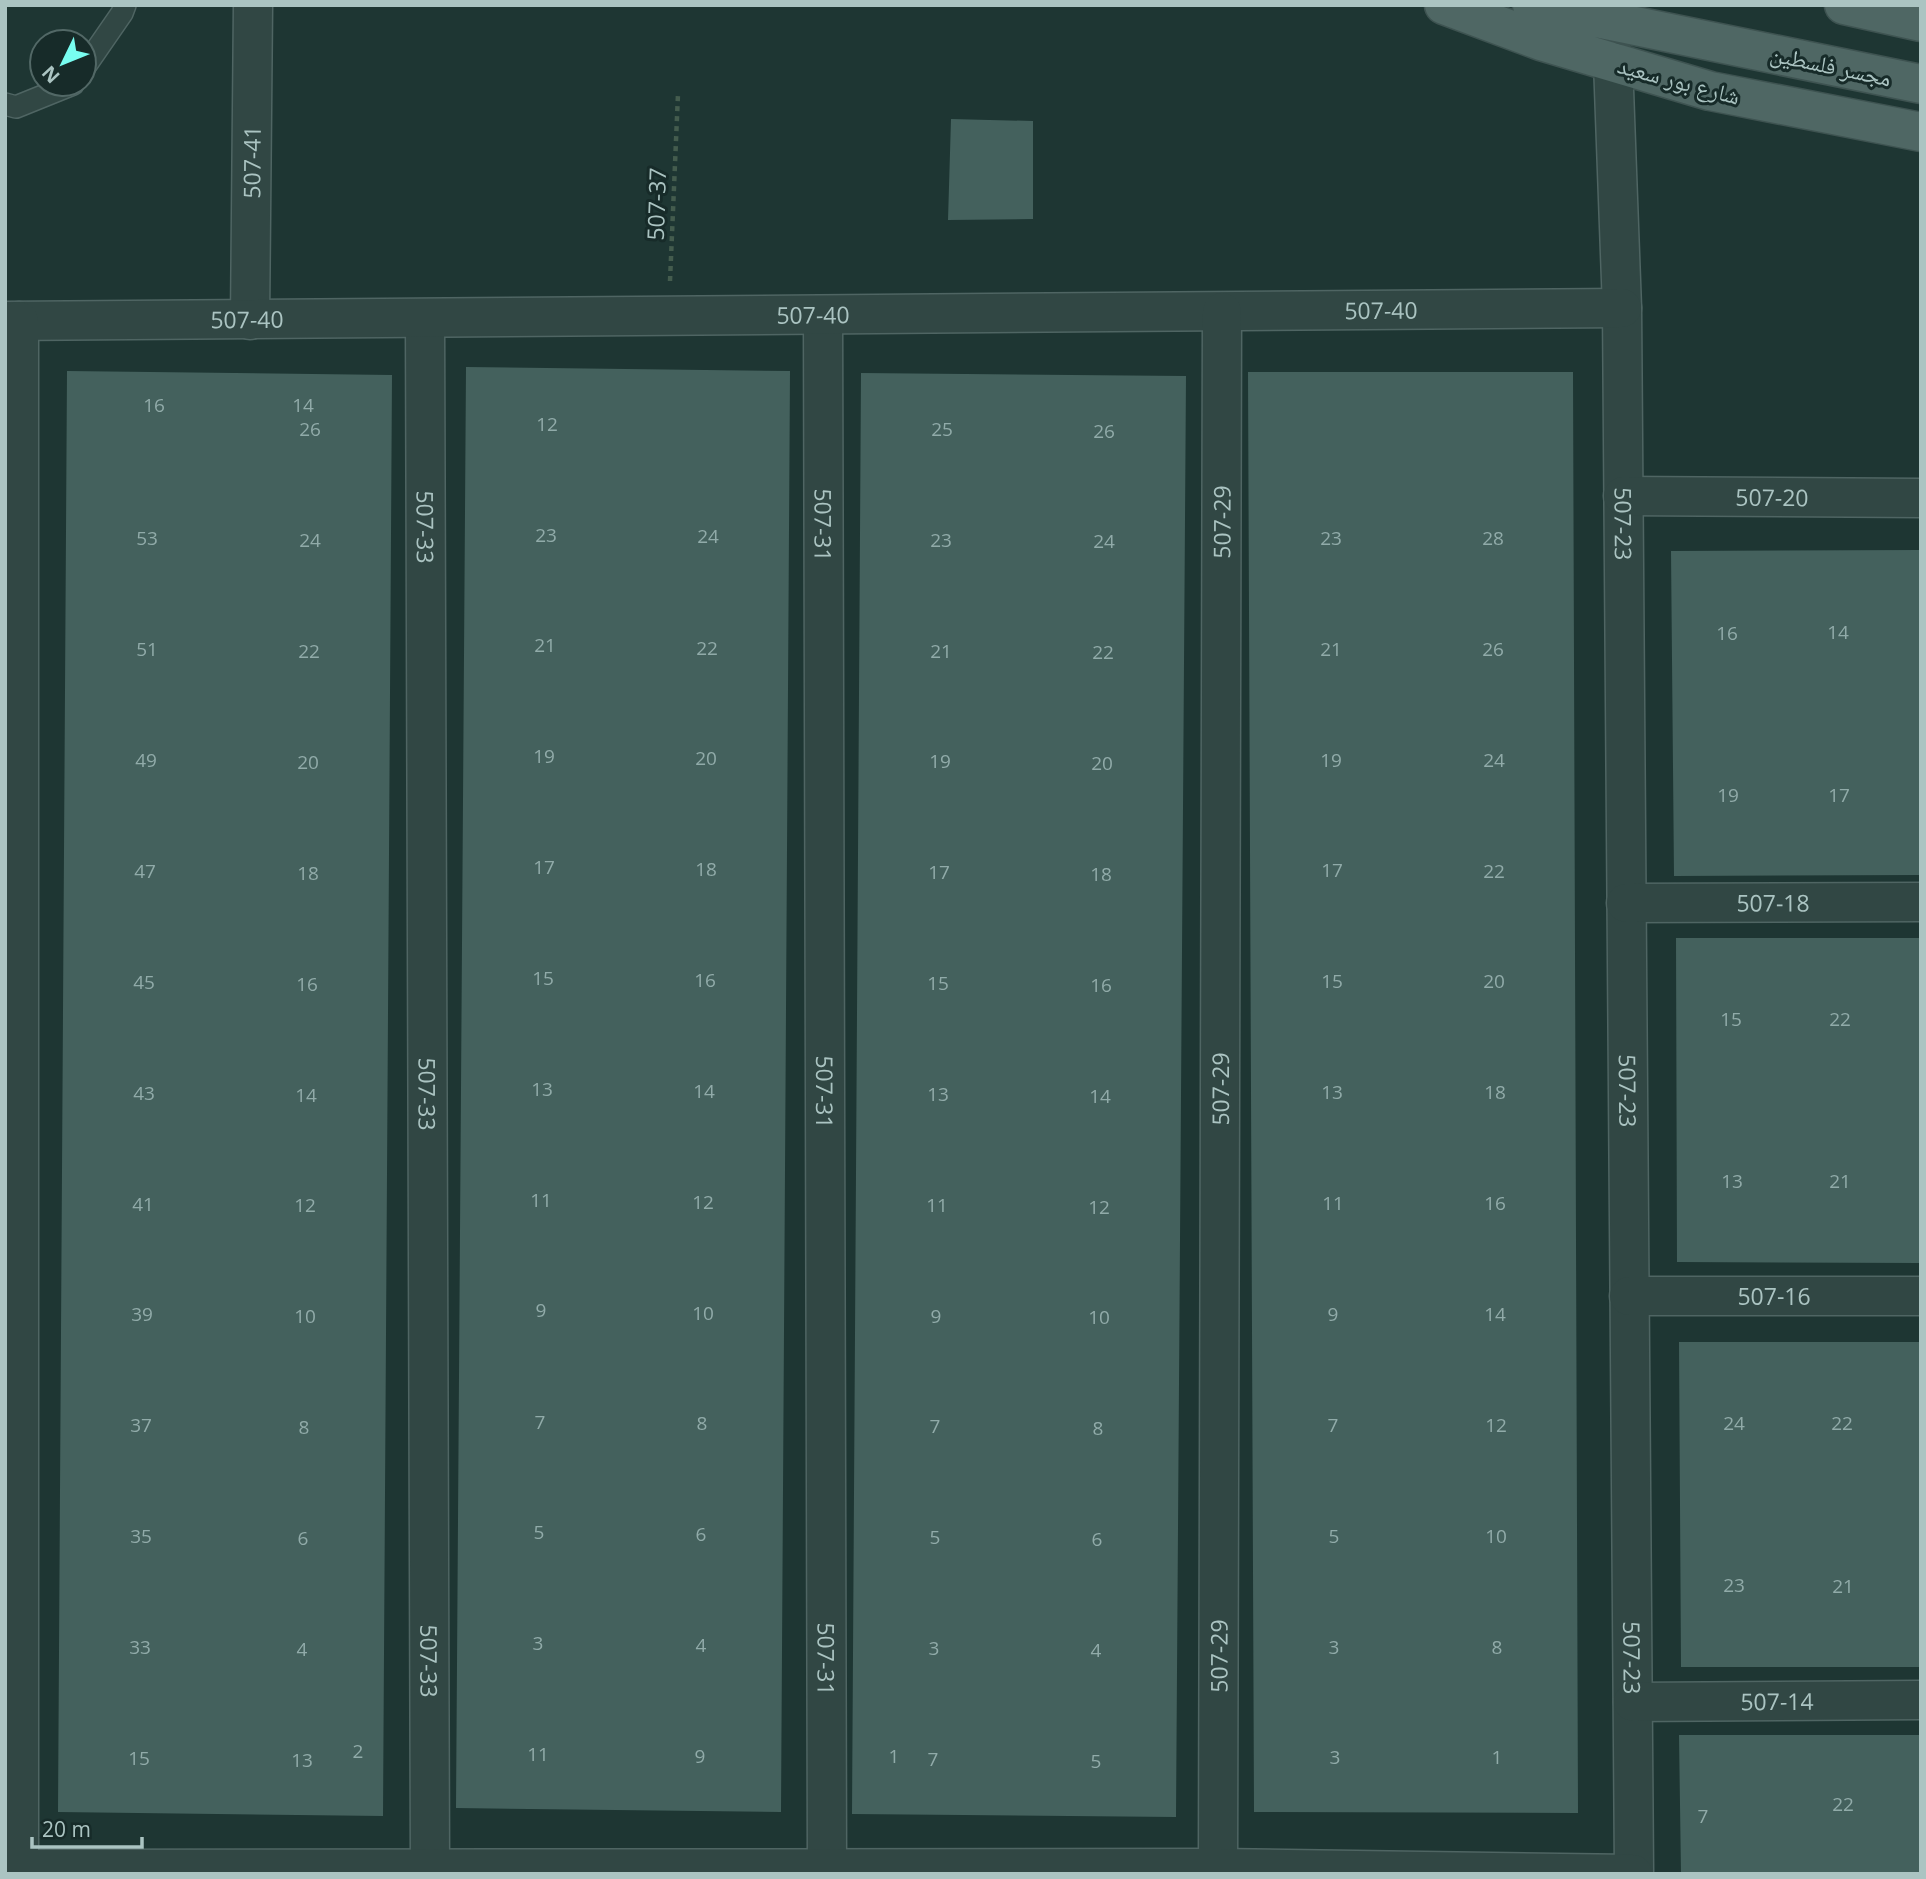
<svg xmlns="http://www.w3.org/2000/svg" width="1926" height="1879" font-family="'Open Sans','Noto Naskh Arabic',sans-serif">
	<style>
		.building { fill: #44615d }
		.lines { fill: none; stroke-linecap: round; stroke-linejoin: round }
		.lane-casing { stroke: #4f6563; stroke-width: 24 }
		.street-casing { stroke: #4f6563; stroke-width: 41 }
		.primary-casing { stroke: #3e5351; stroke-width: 41 }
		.path { stroke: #445c4e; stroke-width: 4.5; stroke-dasharray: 5 5; stroke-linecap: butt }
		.lane { stroke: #314744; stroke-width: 21 }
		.street { stroke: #314744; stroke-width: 38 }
		.primary { stroke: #4f6764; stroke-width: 38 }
		.labels { text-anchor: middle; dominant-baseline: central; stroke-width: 6; stroke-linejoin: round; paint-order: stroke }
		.number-label { font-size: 19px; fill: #91aba9 }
		.street-label { font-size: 23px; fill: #abc4c2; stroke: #172b29 }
	</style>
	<rect width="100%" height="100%" fill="#1e3633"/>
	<!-- building -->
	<path class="building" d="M951,119L1033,121V219L948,220Z
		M466,367L790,371L781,1812L456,1808Z
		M67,371L392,375L383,1816L58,1812Z
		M1248,372H1573L1578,1813L1254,1812Z
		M861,373L1186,376L1176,1817L852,1814Z
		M1921,550V875L1674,876L1671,551Z
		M1676,938H1921V1263L1677,1262Z
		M1679,1342H1921V1667H1681Z
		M1679,1735H1921V1874H1681Z"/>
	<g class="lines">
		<!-- lane casing -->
		<g class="lane-casing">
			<path id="lane" d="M84,68L122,13L125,5
				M5,104L16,107L73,84"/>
		</g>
		<!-- street casing -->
		<g class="street-casing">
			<g id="street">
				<path id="s1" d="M1613,62L1622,308L1634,1874"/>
				<path id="s2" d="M823,315L827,1869"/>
				<path id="s3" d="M425,319L430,1869"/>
				<path id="s4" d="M250,320L253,5"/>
				<path id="s5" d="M5,321L1622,308"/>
				<path id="s6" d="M1623,496L1921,498"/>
				<path id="s7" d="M1626,903L1921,902"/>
				<path id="s8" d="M1629,1296H1921"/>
				<path id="s9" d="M1633,1702L1921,1700"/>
				<path id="s10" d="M1218,1868L1222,312"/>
				<path d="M19,1869L1218,1868L1633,1874"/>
				<path d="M19,1874V321"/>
			</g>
		</g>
		<!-- primary casing -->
		<g class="primary-casing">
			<path id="primary" d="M1444,5L1541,41L1710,91L1921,132
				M1532,5L1921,84
				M1844,5L1921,22"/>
		</g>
		<!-- path -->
		<path class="path" d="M670,281L678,94"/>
		<!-- lane -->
		<use href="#lane" class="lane"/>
		<!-- street -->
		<use href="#street" class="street"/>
		<!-- primary -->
		<use href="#primary" class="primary"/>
	</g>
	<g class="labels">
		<!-- number labels -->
		<g class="number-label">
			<text x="154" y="405">16</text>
			<text x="303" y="405">14</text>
			<text x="547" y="424">12</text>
			<text x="310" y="429">26</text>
			<text x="942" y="429">25</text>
			<text x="1104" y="431">26</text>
			<text x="546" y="535">23</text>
			<text x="708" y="536">24</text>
			<text x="147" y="538">53</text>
			<text x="1331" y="538">23</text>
			<text x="1493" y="538">28</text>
			<text x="310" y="540">24</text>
			<text x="941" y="540">23</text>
			<text x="1104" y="541">24</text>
			<text x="1838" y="632">14</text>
			<text x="1727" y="633">16</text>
			<text x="545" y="645">21</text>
			<text x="707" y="648">22</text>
			<text x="147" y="649">51</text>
			<text x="1331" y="649">21</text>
			<text x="1493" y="649">26</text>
			<text x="309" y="651">22</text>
			<text x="941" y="651">21</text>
			<text x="1103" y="652">22</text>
			<text x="544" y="756">19</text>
			<text x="706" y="758">20</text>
			<text x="146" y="760">49</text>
			<text x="1331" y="760">19</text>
			<text x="1494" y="760">24</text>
			<text x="940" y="761">19</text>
			<text x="308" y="762">20</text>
			<text x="1102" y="763">20</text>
			<text x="1728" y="795">19</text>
			<text x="1839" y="795">17</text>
			<text x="544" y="867">17</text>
			<text x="706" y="869">18</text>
			<text x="1332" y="870">17</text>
			<text x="145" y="871">47</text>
			<text x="1494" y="871">22</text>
			<text x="939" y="872">17</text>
			<text x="308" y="873">18</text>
			<text x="1101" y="874">18</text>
			<text x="543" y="978">15</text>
			<text x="705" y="980">16</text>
			<text x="1332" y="981">15</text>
			<text x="1494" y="981">20</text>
			<text x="144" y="982">45</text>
			<text x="938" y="983">15</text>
			<text x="307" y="984">16</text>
			<text x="1101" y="985">16</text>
			<text x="1731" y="1019">15</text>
			<text x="1840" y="1019">22</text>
			<text x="542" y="1089">13</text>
			<text x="704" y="1091">14</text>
			<text x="1332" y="1092">13</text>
			<text x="1495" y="1092">18</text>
			<text x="144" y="1093">43</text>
			<text x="938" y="1094">13</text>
			<text x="306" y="1095">14</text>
			<text x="1100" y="1096">14</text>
			<text x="1732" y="1181">13</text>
			<text x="1840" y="1181">21</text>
			<text x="541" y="1200">11</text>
			<text x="703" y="1202">12</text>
			<text x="1333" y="1203">11</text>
			<text x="1495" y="1203">16</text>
			<text x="143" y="1204">41</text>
			<text x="305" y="1205">12</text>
			<text x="937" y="1205">11</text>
			<text x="1099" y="1207">12</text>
			<text x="541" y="1310">9</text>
			<text x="703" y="1313">10</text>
			<text x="142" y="1314">39</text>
			<text x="1333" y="1314">9</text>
			<text x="1495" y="1314">14</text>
			<text x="305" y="1316">10</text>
			<text x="936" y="1316">9</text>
			<text x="1099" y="1317">10</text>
			<text x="540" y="1422">7</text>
			<text x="702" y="1423">8</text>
			<text x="1734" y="1423">24</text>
			<text x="1842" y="1423">22</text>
			<text x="141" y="1425">37</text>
			<text x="1333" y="1425">7</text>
			<text x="1496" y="1425">12</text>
			<text x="935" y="1426">7</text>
			<text x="304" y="1427">8</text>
			<text x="1098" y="1428">8</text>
			<text x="539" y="1532">5</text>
			<text x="701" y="1534">6</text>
			<text x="141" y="1536">35</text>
			<text x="1334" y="1536">5</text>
			<text x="1496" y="1536">10</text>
			<text x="935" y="1537">5</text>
			<text x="303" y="1538">6</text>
			<text x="1097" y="1539">6</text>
			<text x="1734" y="1585">23</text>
			<text x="1843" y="1586">21</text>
			<text x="538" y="1643">3</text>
			<text x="701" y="1645">4</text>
			<text x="140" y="1647">33</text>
			<text x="1334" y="1647">3</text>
			<text x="1497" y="1647">8</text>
			<text x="934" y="1648">3</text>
			<text x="302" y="1649">4</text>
			<text x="1096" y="1650">4</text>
			<text x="358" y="1751">2</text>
			<text x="538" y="1754">11</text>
			<text x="700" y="1756">9</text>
			<text x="894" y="1756">1</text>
			<text x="1335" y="1757">3</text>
			<text x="1497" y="1757">1</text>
			<text x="139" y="1758">15</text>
			<text x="933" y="1759">7</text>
			<text x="302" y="1760">13</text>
			<text x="1096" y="1761">5</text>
			<text x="1843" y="1804">22</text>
			<text x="1703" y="1816">7</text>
		</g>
		<!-- street labels -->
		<g class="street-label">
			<text transform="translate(1831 65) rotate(12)">مجسر فلسطين</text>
			<text transform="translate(1679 80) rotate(15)">شارع بور سعيد</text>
			<text stroke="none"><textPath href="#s4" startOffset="158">507-41</textPath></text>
			<text transform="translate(656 204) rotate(-88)">507-37</text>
			<text stroke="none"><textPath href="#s5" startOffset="1376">507-40</textPath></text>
			<text stroke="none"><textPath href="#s5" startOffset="808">507-40</textPath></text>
			<text stroke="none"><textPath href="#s5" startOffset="242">507-40</textPath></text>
			<text stroke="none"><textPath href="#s6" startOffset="149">507-20</textPath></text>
			<text stroke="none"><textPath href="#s10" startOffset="1346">507-29</textPath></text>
			<text stroke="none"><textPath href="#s1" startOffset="462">507-23</textPath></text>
			<text stroke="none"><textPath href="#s2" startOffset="210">507-31</textPath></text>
			<text stroke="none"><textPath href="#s3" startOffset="208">507-33</textPath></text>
			<text stroke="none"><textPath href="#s7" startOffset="147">507-18</textPath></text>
			<text stroke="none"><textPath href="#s10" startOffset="779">507-29</textPath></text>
			<text stroke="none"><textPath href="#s1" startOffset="1029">507-23</textPath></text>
			<text stroke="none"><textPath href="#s2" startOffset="777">507-31</textPath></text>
			<text stroke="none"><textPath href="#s3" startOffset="775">507-33</textPath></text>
			<text stroke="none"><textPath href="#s8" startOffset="145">507-16</textPath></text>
			<text stroke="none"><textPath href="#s10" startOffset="212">507-29</textPath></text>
			<text stroke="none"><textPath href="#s1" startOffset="1596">507-23</textPath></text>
			<text stroke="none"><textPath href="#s2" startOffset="1344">507-31</textPath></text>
			<text stroke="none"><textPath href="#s3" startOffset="1342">507-33</textPath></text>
			<text stroke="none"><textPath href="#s9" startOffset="144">507-14</textPath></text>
		</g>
	</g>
	<!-- border -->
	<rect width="1926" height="1879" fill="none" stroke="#abc4c2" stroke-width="14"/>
	<!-- north arrow -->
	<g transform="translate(63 63) rotate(227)"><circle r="33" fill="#172b29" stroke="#526866" stroke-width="2"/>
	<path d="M0-5L12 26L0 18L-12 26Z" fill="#78fdf0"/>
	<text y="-10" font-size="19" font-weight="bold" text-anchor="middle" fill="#abc4c2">N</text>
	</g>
	<!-- scale -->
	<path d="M32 1837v10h110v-10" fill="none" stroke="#abc4c2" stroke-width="3.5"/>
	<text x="42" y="1837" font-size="21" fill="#abc4c2" stroke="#172b29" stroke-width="5" paint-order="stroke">20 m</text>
</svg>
